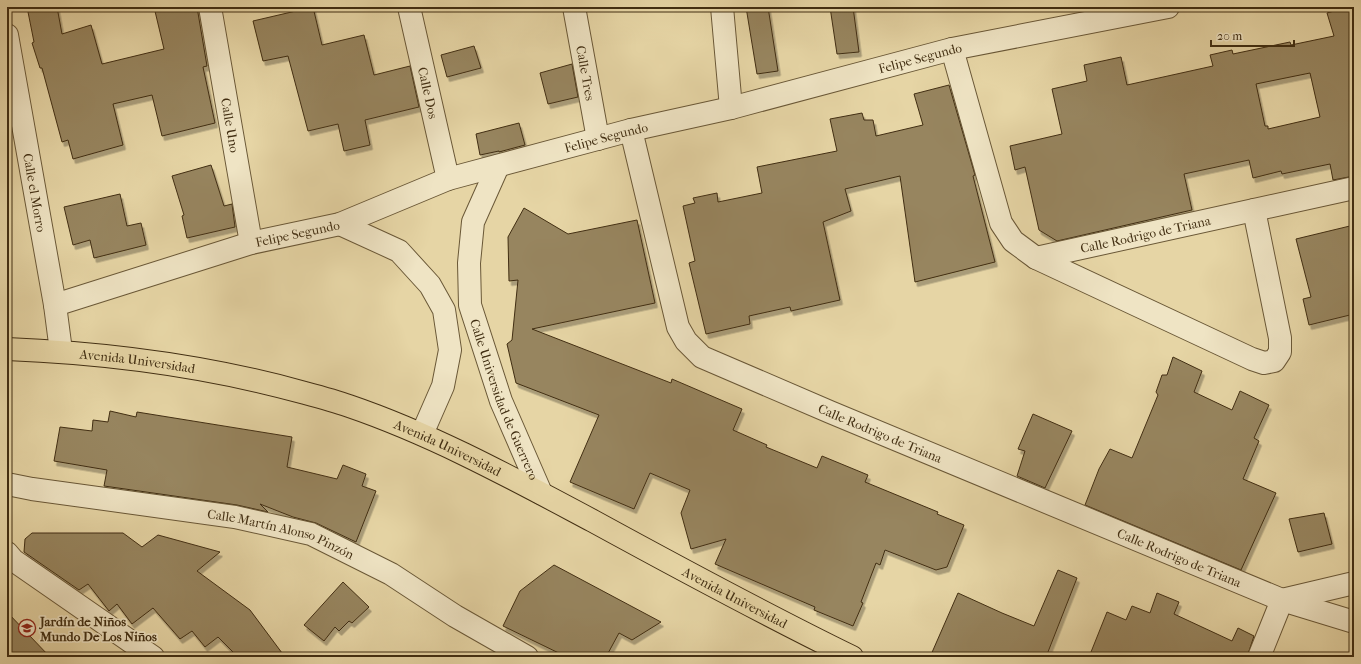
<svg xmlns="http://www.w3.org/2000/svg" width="1361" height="664" font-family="'IM FELL French Canon',serif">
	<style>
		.building { fill: #97855e; stroke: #412e12; fill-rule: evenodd; filter: url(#shadow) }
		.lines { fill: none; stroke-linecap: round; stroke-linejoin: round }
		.minor-casing { stroke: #6a5837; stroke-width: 24 }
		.major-casing { stroke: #412e12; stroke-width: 24 }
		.minor { stroke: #efe4c4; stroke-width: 22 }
		.major { stroke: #e6d5a5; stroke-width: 22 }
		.labels { text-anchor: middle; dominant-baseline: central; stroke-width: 3.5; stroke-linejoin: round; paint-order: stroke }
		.street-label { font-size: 13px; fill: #412e12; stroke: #efe4c4 }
		.poi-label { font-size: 13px; font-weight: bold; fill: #412e12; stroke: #efe4c4; text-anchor: start }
	</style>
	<defs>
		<filter id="shadow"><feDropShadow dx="2.5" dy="4.5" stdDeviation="0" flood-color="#0004"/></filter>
	</defs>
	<rect width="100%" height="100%" fill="#e6d5a5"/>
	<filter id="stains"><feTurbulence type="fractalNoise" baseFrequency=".005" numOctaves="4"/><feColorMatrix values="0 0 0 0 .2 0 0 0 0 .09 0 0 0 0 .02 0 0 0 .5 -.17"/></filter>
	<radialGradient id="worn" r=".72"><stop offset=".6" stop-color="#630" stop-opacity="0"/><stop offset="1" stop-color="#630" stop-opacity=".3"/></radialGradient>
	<!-- building -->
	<path class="building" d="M27,7H57L62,34L91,25L102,64L164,49L154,7H197L207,66L203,67L215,123L162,136L152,95L113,104L123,145L73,159L68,140L62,142L42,68H40L32,43L34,42Z
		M313,7L322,45L364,35L374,75L410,66L419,107L365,120L370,145L344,151L338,124L308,131L288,56L263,61L253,21Z
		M746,7H768L778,71L757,74Z
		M830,7H853L859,52L837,54Z
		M1348,7H1354V176L1333,180L1330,164L1282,174L1281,171L1253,178L1249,160L1184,174L1192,210L1057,241L1039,230L1025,167L1015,170L1010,146L1062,134L1052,89L1087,81L1084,65L1121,57L1127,85L1213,66L1210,55L1232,50L1233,54L1290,42L1291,45L1334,36L1327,13ZM1310,73L1320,117L1268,129V126H1265L1256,84Z
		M474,46L481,68L447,77L441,55Z
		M572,64L578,97L548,104L540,73Z
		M949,85L975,175L973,176L995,262L915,282L900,176L845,189L851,211L823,222L840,300L791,311L790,307L749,316L750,324L706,334L689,263L695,261L683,206L695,203L693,198L717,193L718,202L762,193L757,167L837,151L830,119L862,113L864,120H873L876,136L923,125L914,94Z
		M519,123L525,145L499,152V151L480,155L476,134Z
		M211,165L224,206L232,204L235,227L187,238L182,216L184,215L172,176Z
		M120,194L127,226L141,223L146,245L94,258L90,240L73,245L64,207Z
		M524,208L568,234L637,220L655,303L532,329L671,383L672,379L742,409L733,430L767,445L766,447L817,468L822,456L868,475L865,482L938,512L937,514L964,525L947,567L936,570L885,550L880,565L876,563L861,602L863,603L853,626L814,610L815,607L715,564L726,539L691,549L681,513L690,490L650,473L634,509L570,482L599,415L516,383L507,344L512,340L518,280L509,281L508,237Z
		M1354,225V314L1309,325L1303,299L1311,297L1296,239Z
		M1173,357L1202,371L1194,392L1232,410L1240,391L1269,405L1254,438L1259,441L1243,479L1276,493L1241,570L1085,505L1099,469L1110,449L1132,458L1158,395L1156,392L1162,375H1167Z
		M110,411L136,417L137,412L292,437L287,467L337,479L343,465L366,474L362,486L376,491L356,542L316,523L293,517L260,504L268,512L237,505L104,486L107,470L54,461L60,427L92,431L93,420L108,422Z
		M1033,414L1072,431L1045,488L1017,476L1025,451L1018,449Z
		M1324,513L1332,544L1298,552L1289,519Z
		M32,533H123L142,547L158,535L220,552L197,571L250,610L285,657H238L218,637L205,647L192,631L180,639L153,608L132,624L117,604L109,611L88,584L79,590L24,552L25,539Z
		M554,565L661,622L632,640L619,633L606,657H567L503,626L520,591Z
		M1058,570L1077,578L1046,657H930L958,593L1002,613L1034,626Z
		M343,582L369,607L352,623L349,621L339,631L335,627L324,641L304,625Z
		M1157,593L1179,602L1174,614L1232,641L1238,628L1254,636L1247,657H1089L1107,612L1126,620L1132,606L1150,613Z
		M7,612L50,657H7Z"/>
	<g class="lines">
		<!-- minor casing -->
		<g class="minor-casing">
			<g id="minor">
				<path id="s1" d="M210,7L251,243"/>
				<path id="s2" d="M409,7L448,179"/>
				<path id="s3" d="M574,7L598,139"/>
				<path d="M722,7L731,108"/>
				<path id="s4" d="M7,35L55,305L61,351"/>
				<path d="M952,49L1001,223L1013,241L1036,258L1252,359L1264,363L1274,361L1280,352V338L1254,210"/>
				<path id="s5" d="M631,130L678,327L686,341L702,357L830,412L1282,600L1354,622"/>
				<path id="s6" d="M498,166L473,222L469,263L470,305L501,401L541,493"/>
				<path d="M340,224L399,251L430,285L444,310L450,350L443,386L422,434"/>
				<path id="s7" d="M1036,258L1354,188"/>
				<path id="s8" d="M55,305L251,243L340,224L448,179L631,130L731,108L952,49L1168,7"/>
				<path id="s9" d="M7,484L32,489L235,517L311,534L391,574L455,616L527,657"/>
				<path d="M7,553L13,560L153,657"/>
				<path d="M1259,657L1282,600L1354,583"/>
			</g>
		</g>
		<!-- major casing -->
		<g class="major-casing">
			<g id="major">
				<path id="s10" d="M7,349C108,353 208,366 305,393C320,397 335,401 349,406C434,435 514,479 593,521C679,568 764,614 852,657"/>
			</g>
		</g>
		<!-- minor -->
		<use href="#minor" class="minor"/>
		<!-- major -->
		<use href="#major" class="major"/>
	</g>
	<!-- icons -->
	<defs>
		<g id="school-ring" transform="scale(0.9)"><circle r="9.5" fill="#efe4c4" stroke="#8f2418" stroke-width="1.5"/><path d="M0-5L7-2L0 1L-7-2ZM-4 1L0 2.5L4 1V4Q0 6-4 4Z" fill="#8f2418"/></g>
	</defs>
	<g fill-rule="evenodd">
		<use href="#school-ring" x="27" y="628"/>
	</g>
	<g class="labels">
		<!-- street labels -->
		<g class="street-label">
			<text stroke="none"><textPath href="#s8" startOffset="901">Felipe Segundo</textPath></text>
			<text stroke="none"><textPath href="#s3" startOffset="67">Calle Tres</textPath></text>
			<text stroke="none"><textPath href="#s2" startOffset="88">Calle Dos</textPath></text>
			<text stroke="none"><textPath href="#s1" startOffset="120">Calle Uno</textPath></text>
			<text stroke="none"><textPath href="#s8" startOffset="577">Felipe Segundo</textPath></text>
			<text stroke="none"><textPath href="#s4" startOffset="160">Calle el Morro</textPath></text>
			<text stroke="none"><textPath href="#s8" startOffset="253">Felipe Segundo</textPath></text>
			<text stroke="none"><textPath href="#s7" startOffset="112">Calle Rodrigo de Triana</textPath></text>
			<text stroke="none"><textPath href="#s10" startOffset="131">Avenida Universidad</textPath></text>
			<text stroke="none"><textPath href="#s6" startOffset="245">Calle Universidad de Guerrero</textPath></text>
			<text stroke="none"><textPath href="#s5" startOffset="435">Calle Rodrigo de Triana</textPath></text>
			<text stroke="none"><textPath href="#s10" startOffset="455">Avenida Universidad</textPath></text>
			<text stroke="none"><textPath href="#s9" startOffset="279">Calle Martín Alonso Pinzón</textPath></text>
			<text stroke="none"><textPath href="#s5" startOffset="759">Calle Rodrigo de Triana</textPath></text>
			<text stroke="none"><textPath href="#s10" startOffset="779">Avenida Universidad</textPath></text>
		</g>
		<!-- poi labels -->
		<g class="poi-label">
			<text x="40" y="621">Jardín de Niños<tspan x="40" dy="15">Mundo De Los Niños</tspan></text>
		</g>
	</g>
	<!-- margin -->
	<rect width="1361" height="664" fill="none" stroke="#e6d5a5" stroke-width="24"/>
	<rect x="8" y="8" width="1345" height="648" fill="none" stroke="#412e12" stroke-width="2"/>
	<rect x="12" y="12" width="1337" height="640" fill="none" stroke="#412e12"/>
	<!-- scale -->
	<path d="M1211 40v6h83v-6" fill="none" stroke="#412e12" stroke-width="2"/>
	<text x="1217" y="40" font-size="12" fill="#412e12" stroke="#efe4c4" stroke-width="3" paint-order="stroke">20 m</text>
	<rect width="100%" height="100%" filter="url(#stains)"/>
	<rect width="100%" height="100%" fill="url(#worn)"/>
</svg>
